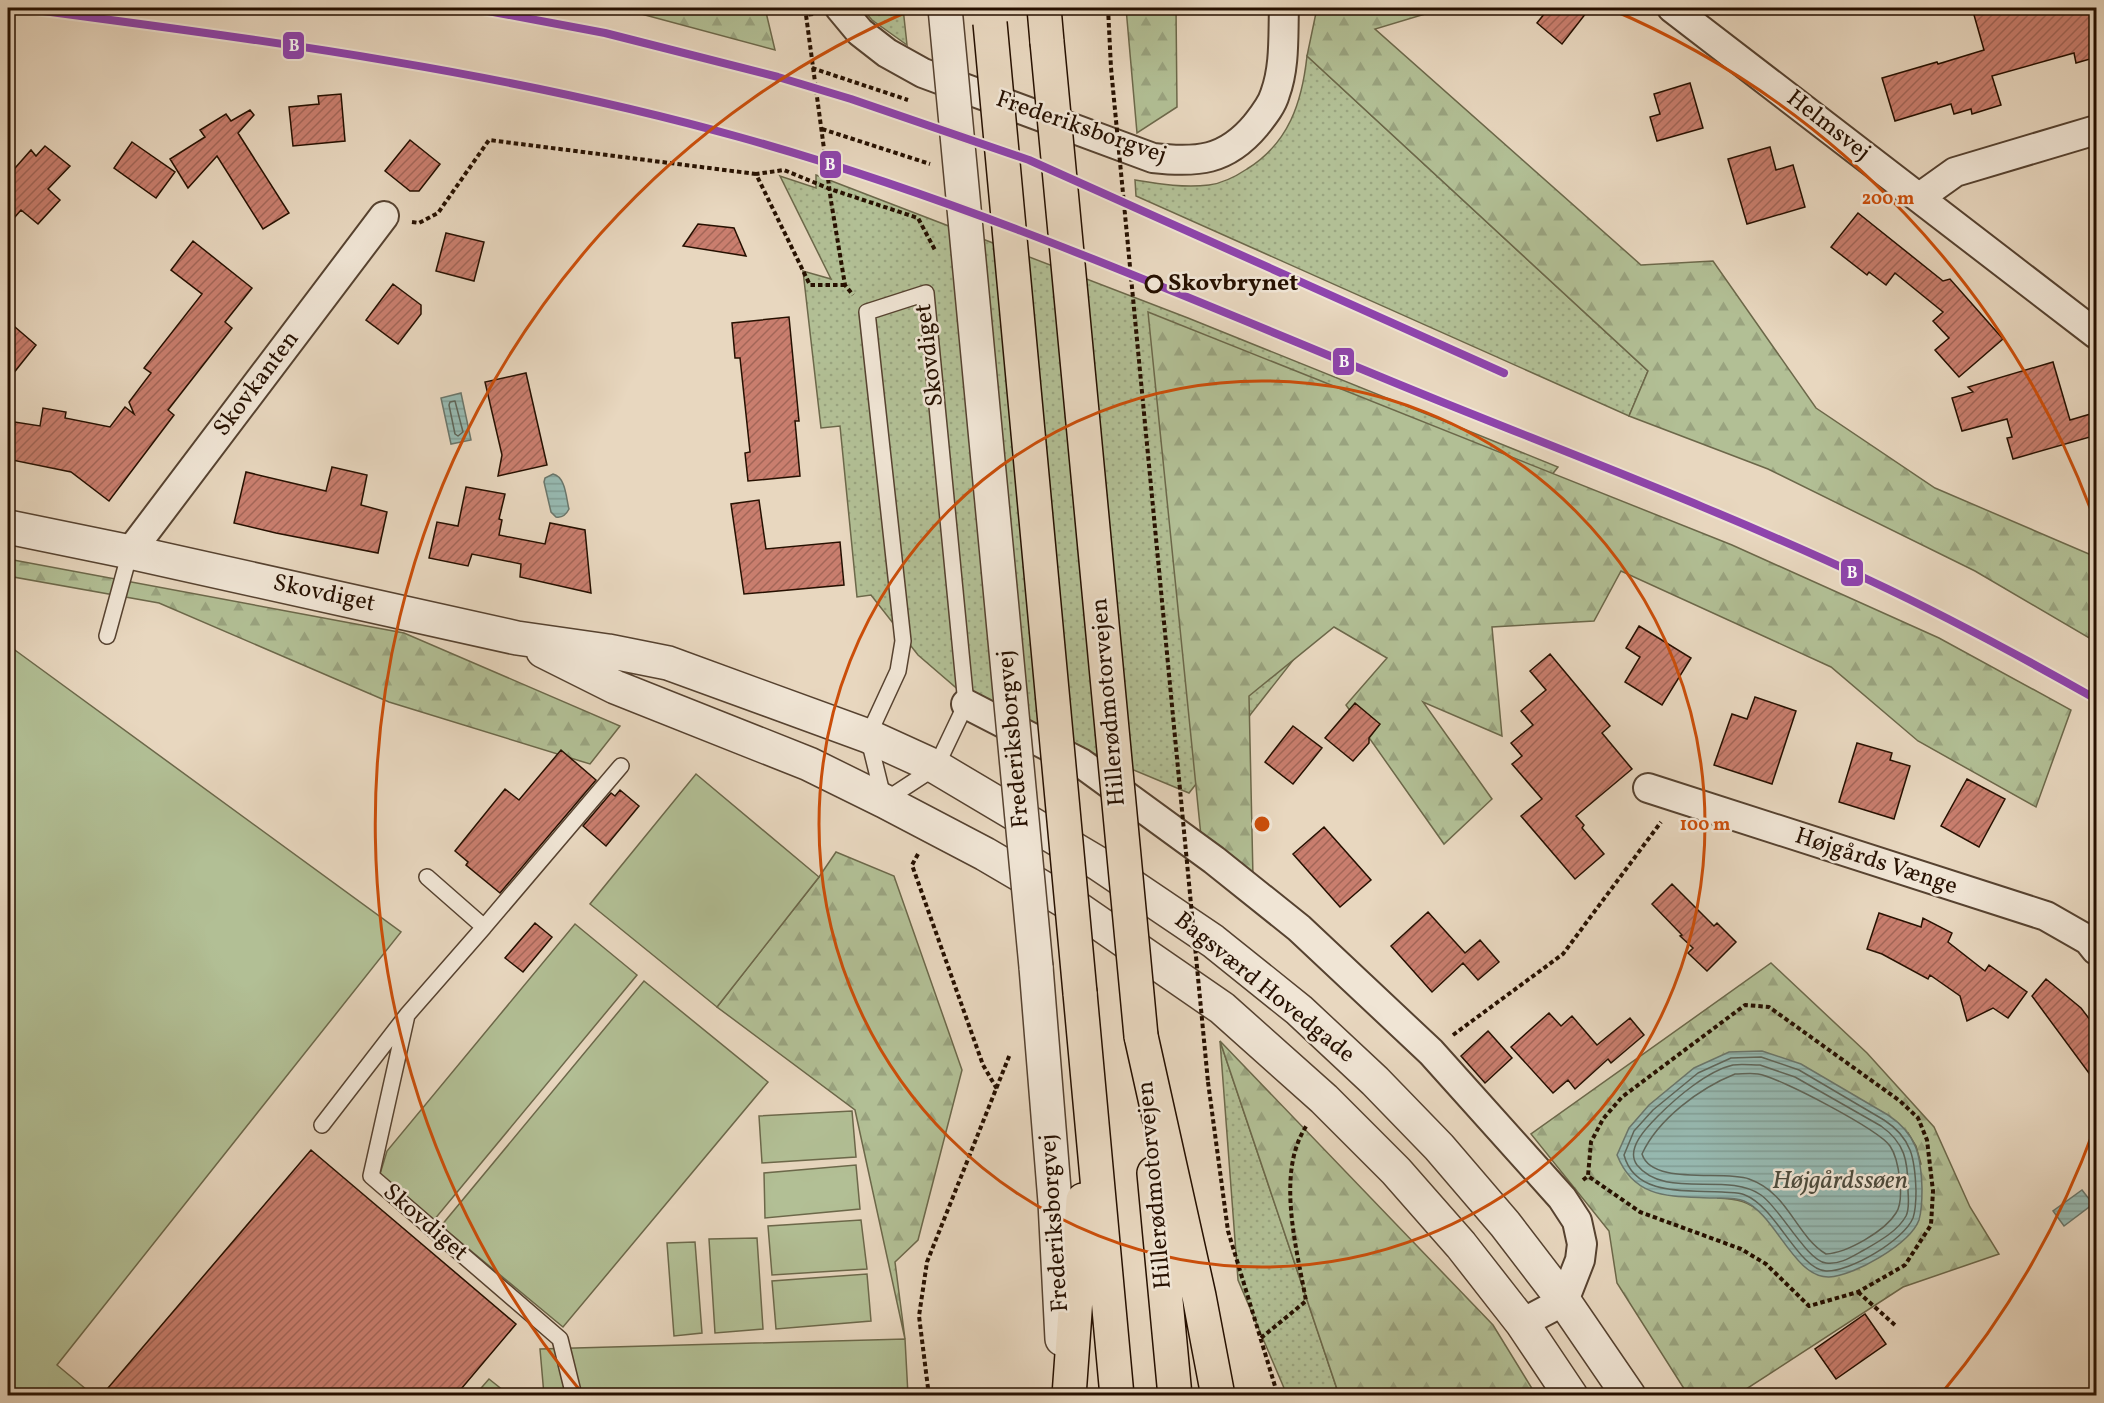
<svg xmlns="http://www.w3.org/2000/svg" width="2104" height="1403" font-family="Vollkorn,serif">
	<style>
		.grass { fill: url(#grass-dots); stroke: #6c684a; stroke-width: 1.5 }
		.forest { fill: url(#forest-firs); stroke: #6c684a; stroke-width: 1.5; fill-rule: evenodd }
		.pitch { fill: #b2bf95; stroke: #6c684a; stroke-width: 1.5 }
		.water { fill: url(#water-rules); stroke: #6a766b; stroke-width: 1.5 }
		.lines { fill: none; stroke-linecap: round; stroke-linejoin: round }
		.shore { stroke: #5e6559; stroke-width: 1.5 }
		.building { fill: url(#building-hatch); stroke: #261000; stroke-width: 1.5 }
		.service-casing { stroke: #564230; stroke-width: 18 }
		.minor-casing { stroke: #564230; stroke-width: 32 }
		.tertiary-casing { stroke: #564230; stroke-width: 36 }
		.motorway-casing { stroke: #261000; stroke-width: 36 }
		.path { stroke: #261000; stroke-width: 4; stroke-dasharray: 4.5 3; stroke-linecap: butt }
		.service { stroke: #f0e5d5; stroke-width: 15 }
		.minor { stroke: #f0e5d5; stroke-width: 28 }
		.tertiary { stroke: #f0e5d5; stroke-width: 33 }
		.motorway { stroke: #e8d7bf; stroke-width: 33 }
		.tertiary-bridge-casing { stroke: #564230; stroke-width: 36; stroke-linecap: butt }
		.motorway-bridge-casing { stroke: #261000; stroke-width: 36; stroke-linecap: butt }
		.path-bridge { stroke: #261000; stroke-width: 4; stroke-dasharray: 4.5 3; stroke-linecap: butt }
		.tertiary-bridge { stroke: #f0e5d5; stroke-width: 33 }
		.motorway-bridge { stroke: #e8d7bf; stroke-width: 33 }
		.rail-1-casing { stroke: #f0e5d5; stroke-width: 12 }
		.rail-1 { stroke: #8e44ad; stroke-width: 8 }
		.ring { fill: none; stroke: #cb4e0a; stroke-width: 3 }
		.stop-dot { fill: #f0e5d5; stroke: #261000; stroke-width: 3 }
		.labels { text-anchor: middle; dominant-baseline: central; stroke-width: 5; stroke-linejoin: round; paint-order: stroke }
		.street-label { font-size: 24px; fill: #261000; stroke: #f0e5d5 }
		.stop-label { font-size: 24px; font-weight: bold; fill: #261000; stroke: #f0e5d5; text-anchor: start }
		.water-label { font-size: 26px; font-style: italic; fill: #4e4c3e; stroke: #f0e5d5 }
		.centre { fill: #cb4e0a; stroke: #f0e5d5; stroke-width: 3 }
		.ring-label { font-size: 18px; text-anchor: middle; font-weight: bold; fill: #cb4e0a; stroke: #f0e5d5; stroke-width: 5; stroke-linejoin: round; paint-order: stroke }
		.line-badge { stroke: #f0e5d5; stroke-width: 2 }
		.badge-label { font-size: 16px; text-anchor: middle; font-weight: bold; fill: #fff }
	</style>
	<defs>
		<pattern id="grass-dots" width="8" height="8" patternUnits="userSpaceOnUse" patternTransform="scale(1.5)"><rect width="8" height="8" fill="#b2bf95"/><path d="M2 2h.1M6 6h.1" fill="none" stroke="#99a37f" stroke-width="1.8" stroke-linecap="round"/></pattern>
		<pattern id="forest-firs" width="22" height="20" patternUnits="userSpaceOnUse" patternTransform="scale(1.5)"><rect width="22" height="20" fill="#b2bf95"/><path d="M5 1l3.5 6h-7zM16 11l3.5 6h-7z" fill="#99a37f"/></pattern>
		<pattern id="water-rules" width="6" height="5" patternUnits="userSpaceOnUse" patternTransform="scale(1.5)"><rect width="6" height="5" fill="#97bab2"/><path d="M0 2.5h6" fill="none" stroke="#829f97"/></pattern>
		<pattern id="building-hatch" width="6" height="6" patternUnits="userSpaceOnUse" patternTransform="scale(1.5)"><rect width="6" height="6" fill="#c97e6e"/><path d="M-1 1l2-2M0 6l6-6M5 7l2-2" fill="none" stroke="#a36658"/></pattern>
	</defs>
	<rect width="100%" height="100%" fill="#e8d7bf"/>
	<filter id="stains"><feTurbulence type="fractalNoise" baseFrequency=".00333" numOctaves="4"/><feColorMatrix values="0 0 0 0 .2 0 0 0 0 .09 0 0 0 0 .02 0 0 0 .5 -.17"/></filter>
	<radialGradient id="worn" r=".72"><stop offset=".6" stop-color="#630" stop-opacity="0"/><stop offset="1" stop-color="#630" stop-opacity=".3"/></radialGradient>
	<!-- grass -->
	<path class="grass" d="M862,8H903L907,45L872,20Z
		M1307,56L1648,371L1629,416L1136,196L1135,180C1160,184 1184,188 1209,185C1224,183 1235,177 1247,169C1289,143 1302,102 1307,56Z
		M816,175L1188,318L1558,467L1427,633L1359,576L1189,793L975,704L918,655L871,595L857,597L840,426L821,428L803,271L831,279L780,176L816,188Z
		M1220,1041L1339,1395H1287L1238,1280Z"/>
	<!-- forest -->
	<path class="forest" d="M619,8H765L775,50Z
		M1126,8H1176L1177,107L1137,133Z
		M1317,8H1445L1375,29L1641,265L1713,261L1816,408L1935,488L2096,557V642L1975,571L1768,469L1629,416L1648,371L1307,56Z
		M1148,312L1732,545L1939,638L2071,710L2036,807L1918,741L1831,667L1621,571L1594,621L1492,627L1502,736L1423,702L1492,799L1444,844L1346,705L1387,658L1334,627L1249,696L1253,877L1201,836Z
		M8,559L404,633L620,726L590,764L389,702L159,603L8,576Z
		M836,852L894,876L962,1070L918,1240L895,1262L905,1339L855,1110L717,1007L819,877Z
		M1771,963L1867,1053L1934,1127L1970,1207L1999,1254L1903,1287L1737,1395H1688L1617,1283L1609,1231L1531,1134ZM1908,1133L1916,1146L1921,1164L1764,1215C1749,1201 1737,1199 1717,1198Z
		M1220,1041L1493,1325L1536,1395H1339Z"/>
	<!-- pitch -->
	<path class="pitch" d="M8,645L401,932L57,1365L93,1395H8Z
		M696,774L819,877L717,1007L590,904Z
		M575,924L637,975L434,1220L380,1174L387,1151Z
		M644,981L768,1082L563,1327L441,1226Z
		M852,1111L856,1157L762,1163L759,1116Z
		M856,1165L860,1209L765,1218L764,1173Z
		M861,1220L867,1269L772,1275L768,1226Z
		M757,1238L763,1329L715,1333L709,1239Z
		M695,1242L702,1333L674,1336L667,1243Z
		M867,1274L871,1321L776,1329L772,1281Z
		M905,1339L908,1395H544L540,1349Z
		M489,1379L509,1395H475Z"/>
	<!-- water -->
	<path class="water" d="M461,393L471,440L451,444L441,398Z
		M553,474C566,477 566,498 569,509C566,515 562,518 556,517L551,512L544,482L545,478Z
		M1762,1051L1801,1064L1888,1115C1917,1134 1921,1156 1922,1189C1922,1199 1922,1210 1919,1220C1910,1244 1854,1276 1829,1277C1794,1278 1776,1215 1744,1201C1735,1197 1722,1198 1712,1198C1671,1196 1635,1200 1617,1155L1629,1128L1649,1105L1694,1068L1729,1052Z
		M2082,1190L2093,1204L2064,1226L2053,1211Z"/>
	<g class="lines">
		<!-- shore -->
		<path class="shore" d="M455,401L463,432L458,436L455,434L449,405L450,402Z
			M1761,1057L1799,1070L1884,1120C1912,1138 1915,1159 1916,1191C1916,1200 1916,1209 1913,1218C1904,1240 1850,1272 1826,1271C1799,1270 1776,1207 1745,1195C1738,1192 1729,1193 1722,1192C1688,1190 1635,1197 1624,1155L1634,1131L1653,1110L1698,1073L1731,1058Z
			M1760,1065L1795,1077L1881,1126C1905,1143 1908,1161 1908,1189C1908,1197 1910,1208 1906,1216C1898,1231 1878,1242 1864,1250C1853,1256 1840,1265 1826,1263C1807,1261 1780,1208 1761,1195C1727,1171 1665,1200 1637,1165C1625,1149 1647,1127 1658,1116C1676,1098 1707,1071 1733,1065C1741,1064 1751,1065 1760,1065Z
			M1735,1074C1742,1074 1751,1073 1758,1074C1779,1077 1879,1130 1890,1146C1899,1159 1905,1200 1896,1213C1885,1231 1847,1253 1826,1254C1795,1235 1789,1193 1749,1179C1723,1170 1652,1186 1642,1154C1658,1119 1700,1088 1735,1074Z"/>
	</g>
	<!-- building -->
	<path class="building" d="M1549,8H1590L1562,44L1537,23Z
		M1972,8H2097V57L2076,63L2074,53L1992,76L2001,105L1972,114L1971,109L1954,114L1951,104L1895,121L1882,78L1937,62L1938,64L1984,50Z
		M1690,83L1703,128L1657,141L1650,117L1660,114L1654,94Z
		M341,94L345,141L293,146L289,107L319,104L318,96Z
		M250,110L254,115L238,133L289,213L263,229L217,156L188,188L170,159L205,137L200,130L226,114L231,121Z
		M410,140L440,164L419,191H410L385,171Z
		M132,142L175,172L156,198L114,168Z
		M45,146L70,166L48,189L60,200L38,224L21,210L8,225V176L31,150L36,156Z
		M1770,147L1776,170L1793,165L1805,207L1747,224L1728,159Z
		M1858,213L1943,281L1950,279L2003,339L1959,377L1935,350L1949,338L1933,321L1943,312L1895,273L1886,285L1869,272L1867,275L1831,247Z
		M698,224L734,228L746,256L683,246Z
		M446,233L484,242L474,281L436,271Z
		M193,241L252,288L225,322L232,328L168,410L174,415L109,501L71,472L12,460L14,449L10,448L15,422L40,426L43,408L66,412L65,418L110,427L125,407L134,414L129,402L151,373L144,368L202,294L171,270Z
		M393,284L421,305V314L398,344L366,320Z
		M789,317L799,421H795L800,476L748,481L745,453L750,452L740,358H735L732,323Z
		M8,321L36,345L8,380Z
		M2053,362L2070,420L2097,412V435L2013,459L2007,438L2012,437L2007,419L1962,431L1952,398L1973,392L1968,387Z
		M526,373L547,465L498,476L502,455L485,382Z
		M332,467L367,475L361,505L387,512L378,553L276,533L234,523L246,472L326,491Z
		M466,487L505,494L499,519L502,520L499,535L545,544L550,523L585,530L591,593L520,577L521,564L472,554L468,566L429,558L437,522L458,526Z
		M759,500L766,549L840,542L844,585L744,594L731,504Z
		M1639,626L1691,658L1662,705L1625,682L1640,657L1626,648Z
		M1550,654L1610,726L1602,733L1632,769L1576,816L1584,825L1582,828L1604,854L1575,879L1521,816L1542,799L1512,764L1522,756L1511,743L1533,725L1521,711L1546,690L1530,671Z
		M1755,697L1796,711L1772,784L1714,765L1732,714L1747,719Z
		M1355,703L1380,724L1369,738V743L1353,761L1325,738Z
		M1293,726L1322,748L1293,784L1265,762Z
		M1857,743L1892,753L1890,760L1910,766L1894,819L1839,802Z
		M561,750L596,780L500,893L466,865L468,862L455,851L505,789L519,800Z
		M1967,779L2005,799L1979,847L1941,826Z
		M620,790L639,806L606,846L583,826L611,793L615,796Z
		M1324,827L1371,880L1340,907L1293,854Z
		M1672,884L1714,926L1717,923L1736,942L1707,971L1688,953L1693,948L1680,936L1682,935L1652,904Z
		M1428,912L1465,953L1480,940L1499,962L1478,980L1463,963L1432,992L1391,946Z
		M1879,913L1921,927L1923,918L1952,933L1948,942L1985,971L1989,965L2027,992L2008,1018L1993,1008L1967,1021L1960,996L1930,975L1928,979L1882,954L1867,949Z
		M535,923L552,937L523,972L505,958Z
		M2046,979L2081,1008L2097,1029V1084L2032,996Z
		M1549,1013L1561,1026L1572,1016L1597,1045L1630,1018L1644,1035L1611,1063L1608,1059L1575,1089L1568,1080L1553,1093L1511,1047Z
		M1488,1031L1512,1058L1485,1083L1461,1056Z
		M311,1150L516,1324L456,1395H102Z
		M1865,1314L1886,1344L1836,1379L1815,1349Z"/>
	<g class="lines">
		<!-- service casing -->
		<g class="service-casing">
			<path id="service" d="M926,293L966,704L936,767L884,801L868,736L898,671L903,641L867,312Z
				M107,636L130,552
				M484,927L621,766
				M407,1015L371,1176L560,1339L574,1396
				M322,1125L407,1015L484,927L427,877"/>
		</g>
		<!-- minor casing -->
		<g class="minor-casing">
			<path id="minor" d="M840,8L860,32L887,53L923,73L1153,158C1197,163 1226,161 1256,125C1263,116 1272,105 1275,94C1285,67 1283,36 1284,8
				M1672,8L2096,334
				M1920,197L1955,172L2096,130
				M130,552L384,216
				M966,704L1081,763L1214,860L1299,928L1431,1052L1562,1198L1577,1221L1582,1244L1580,1260L1564,1301L1522,1323
				M1648,788L2046,916L2088,940L2096,950"/>
		</g>
		<!-- tertiary casing -->
		<g class="tertiary-casing">
			<path id="tertiary" d="M8,527L130,552L517,638L608,651L668,663L868,736L936,767L1099,864L1213,941L1299,1010L1375,1081L1439,1147L1505,1224L1564,1301L1629,1396
				M543,651L615,687L809,764L884,801L985,854L1077,908L1222,1008L1324,1099L1396,1171L1461,1245L1522,1323L1571,1396
				M1036,967L1055,1202L1062,1339"/>
		</g>
		<!-- motorway casing -->
		<g class="motorway-casing">
			<path id="motorway" d="M1044,8L1047,42
				M1080,993L1117,1396
				M1141,1036L1199,1296L1218,1396
				M1154,1173L1175,1396
				M1069,1396L1083,1200"/>
		</g>
		<!-- path -->
		<path class="path" d="M1108,8L1111,68
			M813,14L806,15L831,201L845,285L853,295
			M812,68L908,100
			M822,129L930,164
			M412,222L419,223L438,213L489,140L756,174
			M845,285H810L756,174L784,170L830,189L918,218L935,250
			M918,854L912,865L983,1065L997,1089
			M1453,1035L1563,954L1661,822
			M1208,1082L1228,1231L1278,1396
			M1583,1180L1588,1176L1591,1142L1603,1119L1622,1097L1745,1005L1769,1007L1900,1101L1918,1118L1927,1140L1933,1191L1931,1225L1905,1265L1858,1292L1809,1306L1766,1264L1741,1249L1640,1212L1588,1176
			M1858,1292L1896,1326
			M1261,1338L1306,1301C1297,1249 1275,1172 1307,1125
			M929,1396L919,1316L927,1262L1010,1054"/>
		<!-- service -->
		<use href="#service" class="service"/>
		<!-- minor -->
		<use href="#minor" class="minor"/>
		<!-- tertiary -->
		<use href="#tertiary" class="tertiary"/>
		<!-- motorway -->
		<use href="#motorway" class="motorway"/>
		<!-- tertiary-bridge casing -->
		<g class="tertiary-bridge-casing">
			<path id="tertiary-bridge" d="M945,8L1036,967"/>
		</g>
		<!-- motorway-bridge casing -->
		<g class="motorway-bridge-casing">
			<path id="motorway-bridge" d="M990,23L1080,993
				M1047,42L1141,1036"/>
		</g>
		<!-- path-bridge -->
		<path class="path-bridge" d="M1111,68L1208,1082"/>
		<!-- tertiary-bridge -->
		<use href="#tertiary-bridge" class="tertiary-bridge"/>
		<!-- motorway-bridge -->
		<use href="#motorway-bridge" class="motorway-bridge"/>
		<!-- rail-1 casing -->
		<g class="rail-1-casing">
			<path id="rail-1" d="M21,8C262,40 504,71 739,137C981,204 1210,308 1442,402C1586,460 1731,515 1871,581C1948,617 2022,657 2096,699
				M472,8L605,33L778,77L851,99L1029,160L1504,373"/>
		</g>
		<!-- rail-1 -->
		<use href="#rail-1" class="rail-1"/>
	</g>
	<!-- distance rings -->
	<g class="ring">
		<circle cx="1262" cy="824" r="443"/>
		<path d="M2095 1127A886 886 0 0 1 1941 1394M583 1394A886 886 0 0 1 916 8M1608 8A886 886 0 0 1 2095 521"/>
	</g>
	<!-- markers -->
	<circle class="stop-dot" cx="1154" cy="284" r="8"/>
	<g class="labels">
		<!-- street labels -->
		<g class="street-label">
			<text transform="translate(1828 126) rotate(38)">Helmsvej</text>
			<text transform="translate(1081 128) rotate(19)">Frederiksborgvej</text>
			<text transform="translate(930 355) rotate(-97)">Skovdiget</text>
			<text transform="translate(257 384) rotate(-53)">Skovkanten</text>
			<text transform="translate(324 594) rotate(12)">Skovdiget</text>
			<text transform="translate(1109 702) rotate(-95)">Hillerødmotorvejen</text>
			<text transform="translate(1014 739) rotate(-95)">Frederiksborgvej</text>
			<text transform="translate(1876 862) rotate(18)">Højgårds Vænge</text>
			<text transform="translate(1264 988) rotate(39)">Bagsværd Hovedgade</text>
			<text transform="translate(1155 1185) rotate(-95)">Hillerødmotorvejen</text>
			<text transform="translate(425 1223) rotate(41)">Skovdiget</text>
			<text transform="translate(1055 1223) rotate(-94)">Frederiksborgvej</text>
		</g>
		<!-- stop labels -->
		<g class="stop-label">
			<text x="1168" y="284">Skovbrynet</text>
		</g>
		<!-- water labels -->
		<g class="water-label">
			<text x="1840" y="1181">Højgårdssøen</text>
		</g>
	</g>
	<circle cx="1262" cy="824" r="9" class="centre"/>
	<g class="ring-label">
		<text x="1888" y="204">200 m</text>
		<text x="1705" y="830">100 m</text>
	</g>
	<g class="line-badge">
		<rect x="282" y="31" width="23" height="29" rx="6" fill="#8e44ad"/>
		<rect x="819" y="150" width="23" height="29" rx="6" fill="#8e44ad"/>
		<rect x="1332" y="347" width="23" height="29" rx="6" fill="#8e44ad"/>
		<rect x="1840" y="558" width="24" height="29" rx="6" fill="#8e44ad"/>
	</g>
	<g class="badge-label">
		<text x="294" y="51">B</text>
		<text x="830" y="170">B</text>
		<text x="1344" y="367">B</text>
		<text x="1852" y="578">B</text>
	</g>
	<!-- margin -->
	<rect width="2104" height="1403" fill="none" stroke="#e8d7bf" stroke-width="30"/>
	<rect x="9" y="9" width="2086" height="1385" fill="none" stroke="#261000" stroke-width="3"/>
	<rect x="15" y="15" width="2074" height="1373" fill="none" stroke="#261000" stroke-width="1.5"/>
	<rect width="100%" height="100%" filter="url(#stains)"/>
	<rect width="100%" height="100%" fill="url(#worn)"/>
</svg>
